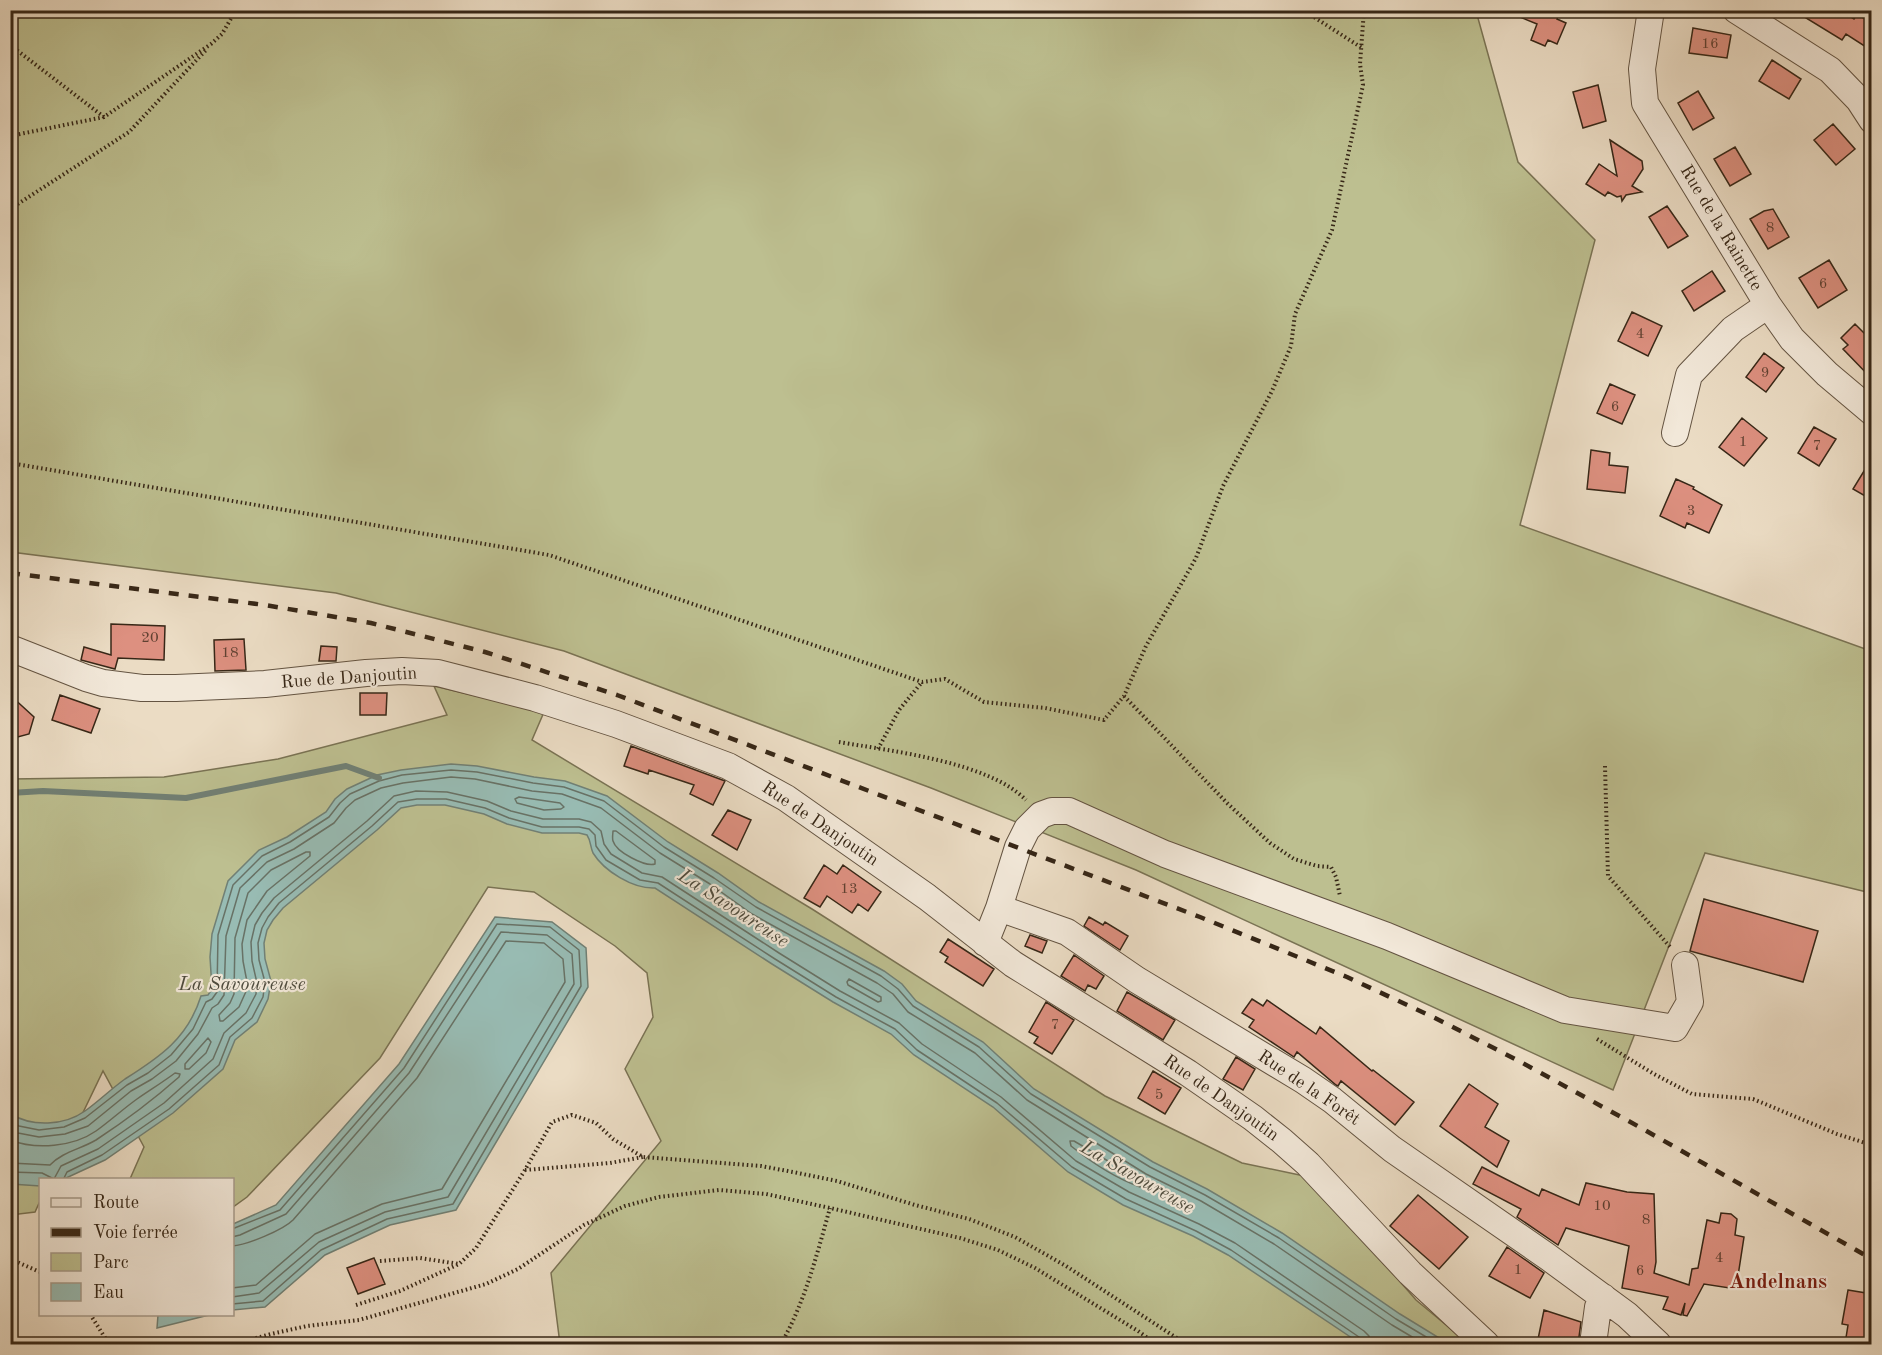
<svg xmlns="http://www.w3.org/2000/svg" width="1882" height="1355" font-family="'Old Standard TT',serif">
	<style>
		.green { fill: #bdbf90; stroke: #7a7354; stroke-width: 1.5 }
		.water { fill: #98bcb4; stroke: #718075; stroke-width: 1.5 }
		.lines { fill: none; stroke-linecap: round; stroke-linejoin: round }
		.shore { stroke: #687266; stroke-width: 1.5 }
		.stream { stroke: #718075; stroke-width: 6 }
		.building { fill: #dd9080; stroke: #372717; stroke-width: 1.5 }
		.minor-casing { stroke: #645442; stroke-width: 28 }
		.path { stroke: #372717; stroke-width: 4; stroke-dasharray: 1.5 3; stroke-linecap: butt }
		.minor { stroke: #f2e8d9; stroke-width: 26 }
		.rail { stroke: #372717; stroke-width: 4.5; stroke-dasharray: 10 10; stroke-linecap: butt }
		.labels { text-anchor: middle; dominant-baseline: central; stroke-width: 4.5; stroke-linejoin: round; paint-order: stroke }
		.number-label { font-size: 15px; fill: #604131 }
		.street-label { font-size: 18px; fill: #372717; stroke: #f2e8d9 }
		.water-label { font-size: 20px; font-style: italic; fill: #4f4c3e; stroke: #f2e8d9 }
		.quarter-label { font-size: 21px; font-weight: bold; fill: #7a1f14; stroke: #f2e8d9 }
	</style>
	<rect width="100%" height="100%" fill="#ebdcc4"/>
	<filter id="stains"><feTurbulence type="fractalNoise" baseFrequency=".00333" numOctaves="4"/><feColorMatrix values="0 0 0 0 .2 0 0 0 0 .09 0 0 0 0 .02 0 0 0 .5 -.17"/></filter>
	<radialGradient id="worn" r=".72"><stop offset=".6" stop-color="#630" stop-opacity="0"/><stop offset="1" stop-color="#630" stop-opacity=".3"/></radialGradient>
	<!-- green -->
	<path class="green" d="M11,11H1476L1518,162L1595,240L1520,525L1871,651V893L1705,853L1613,1090L1136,870L931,788L564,651L336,593L11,552Z
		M434,686L544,712L532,740L812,909L1105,1096L1242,1163L1309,1177L1416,1300L1469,1344H560L551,1273L661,1141L625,1069L653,1017L647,973L615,946L534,892L488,887L380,1058L247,1197L233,1207L232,1180L130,1179L144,1147L103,1071L51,1179L40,1180V1201L35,1212L11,1215L10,779L164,777L278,759L447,715Z"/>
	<!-- water -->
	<path class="water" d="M451,764L477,766L534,777L565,781L607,796L668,842L718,873L759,902L884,971L902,984L916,1001L983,1042L1034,1089L1153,1162L1207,1189L1282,1233L1400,1314L1449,1344H1361L1228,1255L1193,1236L1123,1205L1068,1172L993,1107L914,1055L891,1034L833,1002L772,964L655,888C633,889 604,871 593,853C590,846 591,841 587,835L579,833H542L507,824L484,814L445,805H417L401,808L377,830L283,908L273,920L267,930L264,943L265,959L271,981L268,999L257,1022L235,1040L223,1069L173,1113L105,1160L64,1179L40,1180V1186L11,1184V1114C32,1127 64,1126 85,1111C99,1101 111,1089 125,1079C160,1057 188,1038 201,996L208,995L212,989L210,957L212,934L228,881L259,850L287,837L326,812L335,799L347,789L377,775L401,770Z
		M495,917L552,922L586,948L588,987L456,1210L390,1225L325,1255L265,1307L233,1310V1224L276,1205L399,1064Z
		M158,1315V1314L209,1315L157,1328Z"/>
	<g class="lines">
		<!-- shore -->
		<path class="shore" d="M519,797L560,803L564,807L561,809L544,810L517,803L515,799Z
			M613,831H616L655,860V864C645,867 616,852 613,841C612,838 613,833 613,831Z
			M306,852H310V856L267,891L247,920L242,944L243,961L248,987L239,1007L223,1021H220L219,1015L230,1003L234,994L235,938L248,893L271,870Z
			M849,979L881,997V1001L878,1002L848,985L847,982Z
			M208,1038L211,1042L206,1053L189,1069H185V1064Z
			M10,1121L19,1126L39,1130L64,1127L85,1118L127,1085L148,1073L171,1055L193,1029L206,1002L212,999L217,992L218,935L233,885L262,856L290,842L329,817L340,803L350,794L379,781L402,775L451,770L477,772L533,783L564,787L604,801L664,847L714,878L756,907L881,976L898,989L913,1006L979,1047L1031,1094L1150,1167L1205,1195L1279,1238L1396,1319L1438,1344
			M10,1130L18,1133L39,1137L65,1134L88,1126L131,1091L152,1079L176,1061L198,1034L212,1008L218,1004L224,995L226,936L240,888L267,862L294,849L334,823L346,808L355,800L381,788L403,783L451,777L475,779L532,791L562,794L601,808L660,853L710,884L752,914L877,983L893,994L908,1012L975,1053L1027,1100L1146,1174L1201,1201L1274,1244L1392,1325L1424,1344
			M10,1140C36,1150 73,1147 96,1131C110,1121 123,1109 137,1099C150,1090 163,1082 175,1073L180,1074L179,1077C153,1100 125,1121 96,1140C81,1149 62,1152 50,1165L10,1163
			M1070,1141H1074L1142,1181L1143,1185L1140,1187C1115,1178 1091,1162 1071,1146Z
			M10,1172L42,1173L54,1179L61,1166L98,1149L164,1103L213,1059L224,1033L246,1013L256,994L257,983L252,961L251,942L255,925L262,913L274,898L367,821L394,796L416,791L447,792L487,801L511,811L543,819H579L591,822L601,831L604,844L611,854L642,873L662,877L779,953L840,991L899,1023L922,1044L1001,1097L1076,1161L1129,1192L1199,1224L1235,1243L1364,1331L1369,1336L1370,1344
			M63,1180L67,1172L102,1155L169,1109L219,1065L230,1037L252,1018L263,997L265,982L259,960L258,943L262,928L268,917L279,903L372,826L398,802L417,799H446L485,808L509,818L542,827H579L589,829L595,835L596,846L606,860L640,880L658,883L775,959L836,997L895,1029L917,1050L997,1103L1072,1167L1126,1199L1196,1231L1231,1250L1359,1337L1363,1344
			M232,1229L280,1210L404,1068L497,924L550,927L579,950L581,986L453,1204L387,1219L321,1250L263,1301L232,1304
			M232,1237L240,1235L286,1214L409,1073L501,932L547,935L572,954L574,984L448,1197L385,1212L319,1242L259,1293L232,1297
			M232,1246C247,1245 283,1230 293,1220L417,1078L506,941L544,943L563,959L565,982L442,1189L382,1204L315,1234L256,1285L232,1288"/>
		<!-- stream -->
		<path class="stream" d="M10,793L43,791L186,798L346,766L379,778"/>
	</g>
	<!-- building -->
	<path class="building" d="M1561,10L1557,19L1566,23L1557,44L1548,40L1545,46L1531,40L1537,24L1505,11Z
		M1793,10H1840L1854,19L1857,14L1872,23V38L1866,47L1846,34L1842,40Z
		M1693,28L1731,35L1727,58L1689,53Z
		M1772,60L1801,79L1789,99L1759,81Z
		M1598,85L1606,121L1583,128L1573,92Z
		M1698,91L1714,118L1693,130L1678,103Z
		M1833,124L1855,149L1836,165L1814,140Z
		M1610,140L1642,161L1643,169L1632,186L1642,192L1626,195L1622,201L1621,196L1617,197L1608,192L1605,196L1586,184L1599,164L1617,176Z
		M1735,147L1751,174L1730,186L1714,159Z
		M1667,206L1688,236L1668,248L1649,217Z
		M1773,209L1789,237L1768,249L1750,219L1764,211Z
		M1829,260L1847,290L1818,308L1799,278Z
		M1712,271L1725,291L1694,311L1682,291Z
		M1632,312L1662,326L1648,356L1618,341Z
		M1855,324L1872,341V379L1843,349L1848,345L1841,338Z
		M1764,353L1784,368L1766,392L1746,377Z
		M1610,384L1635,395L1622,424L1597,413Z
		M1742,418L1767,438L1744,466L1719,447Z
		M1814,427L1836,439L1819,466L1798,453Z
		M1591,450L1610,453L1609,465L1628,467L1625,493L1587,489Z
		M1872,458V500L1853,489Z
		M1676,479L1694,487L1693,489L1722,505L1709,533L1687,523L1685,528L1660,516Z
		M111,624L165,626L164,660L118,658L115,669L81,660L84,647L111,655Z
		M244,639L246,670L215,671L214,640Z
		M321,646L337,647L336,661H319Z
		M360,693H387L386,715H360Z
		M10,695L34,717L29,734L10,739Z
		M60,695L100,709L91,733L52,720Z
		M631,746L725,781L713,805L690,794L694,785L649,770L648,774L624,766Z
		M728,810L751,820L737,850L712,835Z
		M824,865L837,874L843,865L881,892L868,911L858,904L852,913L827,896L820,907L804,898Z
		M1704,899L1818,931L1803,982L1690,951Z
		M1089,917L1103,925L1105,922L1128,936L1120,950L1084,926Z
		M1030,935L1047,941L1042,953L1025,946Z
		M948,939L994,969L983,986L945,962L948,957L940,952Z
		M1074,955L1104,976L1096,989L1088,985L1085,991L1061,976Z
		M1127,992L1175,1020L1163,1040L1117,1011Z
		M1252,999L1263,1006L1267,1000L1316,1034L1320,1027L1372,1071L1373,1070L1414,1102L1395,1125L1341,1081L1338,1086L1336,1085L1297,1052L1294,1057L1249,1027L1254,1020L1242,1013Z
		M1046,1002L1074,1020L1052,1054L1034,1043L1038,1037L1029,1032Z
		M1236,1057L1255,1069L1243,1090L1223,1079Z
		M1153,1071L1181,1088L1165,1114L1138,1098Z
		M1469,1084L1498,1104L1485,1127L1509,1141L1497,1167L1440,1126Z
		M1482,1167L1539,1196L1542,1189L1579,1205L1586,1183L1627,1192L1654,1194L1656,1262L1654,1273L1689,1285L1692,1269L1698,1268L1707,1220L1719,1223L1721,1213L1731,1214L1737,1219L1735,1235L1744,1237L1736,1289L1704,1284L1687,1316L1683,1315L1685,1303L1681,1315L1663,1309L1668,1297L1622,1288L1629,1246L1566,1228L1558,1245L1517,1217L1521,1209L1473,1184Z
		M1418,1195L1468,1237L1439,1269L1390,1226Z
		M1507,1247L1544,1273L1530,1298L1489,1276Z
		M374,1258L385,1284L358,1294L347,1268Z
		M1848,1290L1872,1294V1344H1845L1848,1325L1842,1324Z
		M1544,1310L1581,1322L1578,1344H1537Z"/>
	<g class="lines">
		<!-- minor casing -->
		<g class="minor-casing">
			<path id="minor" d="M1651,10L1642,69L1645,103L1768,305L1792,339L1827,374L1872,412
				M1736,10L1830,70L1859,100L1872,120
				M1675,433L1689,375L1733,329L1768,305
				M10,648L86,678L103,683L142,688H176L265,684L366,673L402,671L438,673L535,698L616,724L728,766L786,798L927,897L1013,964L1188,1073L1253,1118L1282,1141L1308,1164L1410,1273L1486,1344
				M999,908L1067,932L1137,980L1303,1080L1332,1100L1392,1149L1548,1257L1627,1315L1658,1344
				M985,943L999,908L1018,847L1027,829L1041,815L1052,811H1069L1165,854L1387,936L1565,1010L1675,1028L1690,1002L1685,965
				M1593,1344L1598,1307L1603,1297"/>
		</g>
		<!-- path -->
		<path class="path" d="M1303,10L1362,48
			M10,45L104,117
			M10,136L104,117L211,44L222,34L236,10
			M10,209L129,132L206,50
			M10,463L549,555L922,682L945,679L984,702L1045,708L1104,720L1124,696L1146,646L1196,558L1223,486L1272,391L1291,346L1295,314L1332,230L1363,85L1360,64L1364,10
			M1124,696L1228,804L1270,843L1294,859L1317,866L1331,867L1336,877L1340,896
			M839,742C891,751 989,762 1026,800
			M878,749L899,710L922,682
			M1605,766L1608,876L1671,948
			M1597,1039L1654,1074L1692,1094L1753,1099L1837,1134L1872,1145
			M525,1170L610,1163L643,1157
			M10,1259L40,1272
			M380,1261L420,1258L459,1264
			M356,1305L400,1291L459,1264L476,1248L525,1170L552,1122L572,1115L596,1123L613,1139L643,1157L761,1166L793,1172L837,1181L915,1205L969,1219L1015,1237L1066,1266L1186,1344
			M90,1314L109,1344
			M234,1344L271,1334L307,1326L359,1320L486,1284L518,1269L584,1225L625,1206L659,1197L719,1190L766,1194L830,1208L960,1238L998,1250L1035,1268L1138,1331L1156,1344
			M781,1344C805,1302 817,1254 830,1208"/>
		<!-- minor -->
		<use href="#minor" class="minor"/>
		<!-- rail -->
		<path class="rail" d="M10,573L265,605L371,623L485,652L617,695L1200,917L1347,977L1435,1018L1519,1061L1643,1129L1872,1259"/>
	</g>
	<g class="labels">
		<!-- number labels -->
		<g class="number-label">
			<text x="1710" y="44">16</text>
			<text x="1770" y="228">8</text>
			<text x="1823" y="284">6</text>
			<text x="1640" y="334">4</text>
			<text x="1765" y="373">9</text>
			<text x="1615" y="407">6</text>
			<text x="1743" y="442">1</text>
			<text x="1817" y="446">7</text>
			<text x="1691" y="511">3</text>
			<text x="150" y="638">20</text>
			<text x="230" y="653">18</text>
			<text x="849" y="889">13</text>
			<text x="1055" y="1025">7</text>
			<text x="1159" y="1095">5</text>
			<text x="1602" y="1206">10</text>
			<text x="1646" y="1220">8</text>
			<text x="1719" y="1258">4</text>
			<text x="1518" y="1270">1</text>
			<text x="1640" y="1271">6</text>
		</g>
		<!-- street labels -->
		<g class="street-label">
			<text transform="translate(1721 228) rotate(59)">Rue de la Rainette</text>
			<text transform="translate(349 678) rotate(-4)">Rue de Danjoutin</text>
			<text transform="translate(820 824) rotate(34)">Rue de Danjoutin</text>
			<text transform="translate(1309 1088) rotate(34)">Rue de la Forêt</text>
			<text transform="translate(1221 1098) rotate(35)">Rue de Danjoutin</text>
		</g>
		<!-- water labels -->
		<g class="water-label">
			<text transform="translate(733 909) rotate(33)">La Savoureuse</text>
			<text x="242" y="985">La Savoureuse</text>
			<text transform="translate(1137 1178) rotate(30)">La Savoureuse</text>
		</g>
		<!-- quarter labels -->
		<g class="quarter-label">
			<text x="1778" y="1282">Andelnans</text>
		</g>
	</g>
	<!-- margin -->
	<rect width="1882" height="1355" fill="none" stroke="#ebdcc4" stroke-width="36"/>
	<rect x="12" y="12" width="1858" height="1331" fill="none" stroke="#372717" stroke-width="3"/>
	<rect x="18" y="18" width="1846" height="1319" fill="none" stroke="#372717" stroke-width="1.5"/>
	<!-- legend -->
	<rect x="39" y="1178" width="195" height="138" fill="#f2e8d9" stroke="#a79b8b" stroke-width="1.5"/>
	<rect x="51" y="1198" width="30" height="9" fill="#f2e8d9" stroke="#a79b8b" stroke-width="1.5"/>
	<text x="93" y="1208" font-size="18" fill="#372717">Route</text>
	<rect x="51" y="1228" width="30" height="9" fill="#372717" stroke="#a79b8b" stroke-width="1.5"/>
	<text x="93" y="1238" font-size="18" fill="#372717">Voie ferrée</text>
	<rect x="51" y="1253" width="30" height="18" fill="#bdbf90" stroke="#a79b8b" stroke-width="1.5"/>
	<text x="93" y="1268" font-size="18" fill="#372717">Parc</text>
	<rect x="51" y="1283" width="30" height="18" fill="#98bcb4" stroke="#a79b8b" stroke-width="1.5"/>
	<text x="93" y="1298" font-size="18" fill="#372717">Eau</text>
	<rect width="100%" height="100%" filter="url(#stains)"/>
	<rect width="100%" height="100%" fill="url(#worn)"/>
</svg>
